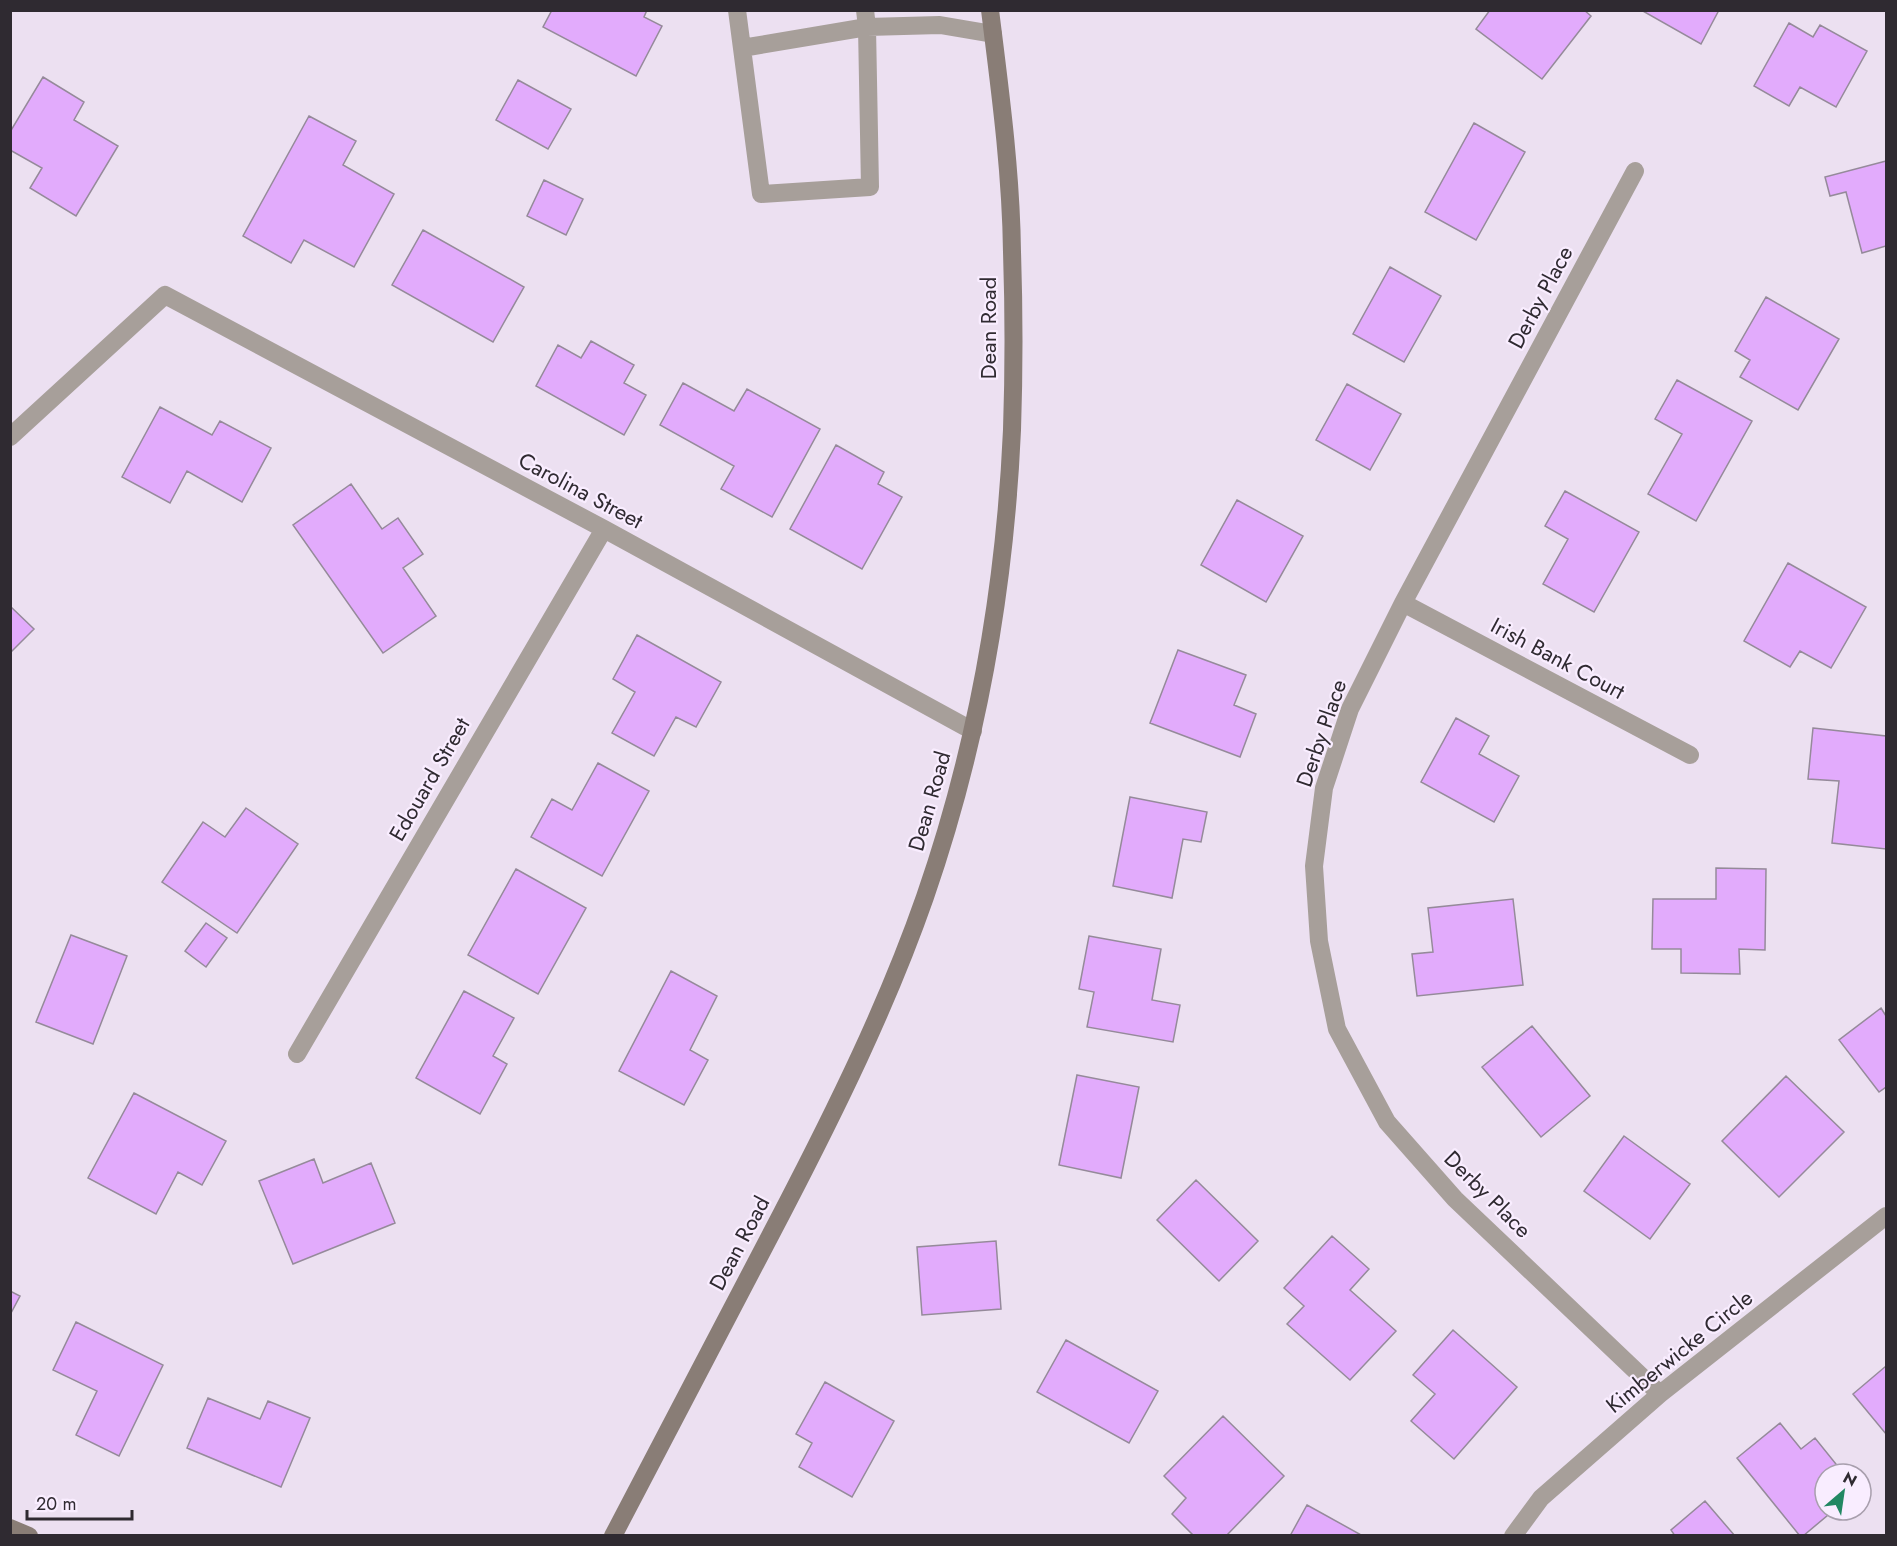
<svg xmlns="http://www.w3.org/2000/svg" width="1897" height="1546" font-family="Jost,sans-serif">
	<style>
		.building { fill: #e2abfc; stroke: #958a9a; stroke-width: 1.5 }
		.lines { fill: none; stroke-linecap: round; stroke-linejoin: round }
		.lane { stroke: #a79f9a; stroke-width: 18 }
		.street { stroke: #a79f9a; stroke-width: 18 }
		.secondary { stroke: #897d76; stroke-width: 18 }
		.labels { text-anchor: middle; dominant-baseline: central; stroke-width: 4.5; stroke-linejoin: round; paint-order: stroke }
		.street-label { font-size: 22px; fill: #2f2a31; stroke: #f9edff }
	</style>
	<rect width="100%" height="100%" fill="#ece0f1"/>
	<!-- building -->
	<path class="building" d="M552,10H647L644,17L662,26L636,76L543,27Z
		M1490,10H1584L1591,16L1542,79L1476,29Z
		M1641,10H1719L1701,44Z
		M1789,23L1813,37L1820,25L1867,51L1836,107L1800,87L1789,106L1754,86Z
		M43,77L84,102L74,120L118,146L76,216L30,188L42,168L10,150V132Z
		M518,80L571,109L548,149L496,120Z
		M309,116L356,141L343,165L394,194L354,267L304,240L291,263L243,236Z
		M1474,123L1525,152L1476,240L1425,212Z
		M1886,161V246L1862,253L1846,192L1830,196L1825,177Z
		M544,180L583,199L566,235L527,216Z
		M423,230L524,287L493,342L392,285Z
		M1390,267L1441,296L1404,362L1353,334Z
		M1766,297L1839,339L1798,410L1740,377L1750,360L1735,351Z
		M591,341L634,365L624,383L646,395L624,435L536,386L558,345L581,358Z
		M1677,380L1752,421L1696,521L1648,494L1682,434L1655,419Z
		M683,383L734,411L747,389L820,429L772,517L721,489L734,466L660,425Z
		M1347,384L1401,414L1370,470L1316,440Z
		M160,407L212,435L220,421L271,448L242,502L187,471L170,503L122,477Z
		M836,445L884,472L878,484L902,497L862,569L790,529Z
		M351,484L382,529L398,518L423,554L403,568L436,616L383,653L293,525Z
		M1565,491L1639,532L1594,612L1543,584L1568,539L1545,526Z
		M1237,500L1303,536L1266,602L1201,565Z
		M1788,563L1866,607L1831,668L1800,651L1790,667L1744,641Z
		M10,606L34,629L10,653Z
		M637,635L721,682L696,727L676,717L654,756L612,733L635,692L613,679Z
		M1178,650L1246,675L1234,705L1256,714L1240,757L1150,723Z
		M1456,718L1489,736L1479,754L1519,776L1494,822L1421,782Z
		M1813,728L1886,736V849L1832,843L1839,781L1808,779Z
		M598,763L649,791L602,876L531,837L552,799L572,810Z
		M1130,797L1207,812L1201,842L1183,839L1172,898L1113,886Z
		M246,808L298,844L237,933L162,882L203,822L225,837Z
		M1716,868L1766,869L1765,950L1739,949L1740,974L1681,973V949H1652L1653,899H1716Z
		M516,869L586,908L538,994L468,955Z
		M1513,899L1523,985L1417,996L1412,954L1433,952L1428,908Z
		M206,923L227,938L206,967L185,951Z
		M71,935L127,956L93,1044L36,1022Z
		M1089,936L1161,949L1152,1000L1180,1005L1173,1042L1087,1027L1094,992L1079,989Z
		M671,971L717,996L690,1050L708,1060L684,1105L619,1071Z
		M464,991L514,1018L493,1056L507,1064L480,1114L416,1078Z
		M1881,1008L1886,1016V1087L1879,1092L1839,1040Z
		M1532,1026L1590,1096L1541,1137L1482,1067Z
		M1077,1075L1139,1087L1121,1178L1059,1165Z
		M1786,1076L1844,1132L1779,1197L1722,1141Z
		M134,1093L226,1141L202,1185L178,1172L156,1214L88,1178Z
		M1624,1136L1690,1184L1650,1239L1584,1191Z
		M314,1159L323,1183L371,1163L395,1223L293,1264L259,1181Z
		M1196,1180L1258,1241L1219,1281L1157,1220Z
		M1332,1236L1369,1269L1350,1290L1396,1331L1350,1380L1287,1324L1304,1306L1284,1288Z
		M996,1241L1001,1309L922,1315L917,1247Z
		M10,1291L20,1296L10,1315Z
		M76,1322L163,1365L119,1456L76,1435L97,1391L53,1370Z
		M1453,1330L1517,1387L1454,1459L1411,1421L1435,1394L1413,1375Z
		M1066,1340L1158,1391L1129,1443L1037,1392Z
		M1886,1366V1434L1853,1394Z
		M825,1382L894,1421L852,1497L799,1467L812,1443L796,1434Z
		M208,1398L260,1419L268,1401L310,1418L281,1487L187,1448Z
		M1223,1416L1284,1476L1226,1536H1194L1172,1514L1186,1498L1164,1476Z
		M1780,1423L1801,1449L1815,1438L1844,1474H1825V1510H1834L1803,1536H1800L1737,1458Z
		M1705,1501L1735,1536H1675L1671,1530Z
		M1307,1505L1363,1536H1290Z"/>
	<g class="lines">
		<!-- lane -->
		<path class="lane" d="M737,10L761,194L870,187L867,27L742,48
			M865,10L867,27L940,25L993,34"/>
		<!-- street -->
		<path class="street" d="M1635,171L1403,603L1350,709L1324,788L1314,866L1319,941L1337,1029L1387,1122L1455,1199L1660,1394
			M10,437L165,295L604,529L973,731
			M1403,603L1690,755
			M297,1054L604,529
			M1513,1536L1541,1498L1660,1394L1886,1216"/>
		<!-- secondary -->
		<path class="secondary" d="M10,1528L29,1536
			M613,1536C669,1428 726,1321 782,1213C835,1111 887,1006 925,897C977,747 1005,588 1012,430C1014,371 1014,311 1012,252C1011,171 1000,90 990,10"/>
	</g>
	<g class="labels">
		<!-- street labels -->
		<g class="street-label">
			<text transform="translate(1540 297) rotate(-62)">Derby Place</text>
			<text transform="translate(988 328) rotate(-90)">Dean Road</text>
			<text transform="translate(581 490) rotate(28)">Carolina Street</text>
			<text transform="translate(1558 658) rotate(28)">Irish Bank Court</text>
			<text transform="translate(1321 733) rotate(-71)">Derby Place</text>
			<text transform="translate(429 779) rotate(-60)">Edouard Street</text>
			<text transform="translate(929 801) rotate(-74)">Dean Road</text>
			<text transform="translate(1488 1194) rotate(45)">Derby Place</text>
			<text transform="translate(739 1243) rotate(-62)">Dean Road</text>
			<text transform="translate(1679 1351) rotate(-39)">Kimberwicke Circle</text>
		</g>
	</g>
	<!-- border -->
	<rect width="1897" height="1546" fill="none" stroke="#2f2a31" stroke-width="24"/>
	<!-- north arrow -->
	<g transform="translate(1843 1492) rotate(29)"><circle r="28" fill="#f9edff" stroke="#a89fad" stroke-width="1.5"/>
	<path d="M0-4.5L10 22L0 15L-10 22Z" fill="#228863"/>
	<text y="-9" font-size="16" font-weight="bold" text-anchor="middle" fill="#2f2a31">N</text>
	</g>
	<!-- scale -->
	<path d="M27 1510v9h105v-9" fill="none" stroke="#2f2a31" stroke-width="3"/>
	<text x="36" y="1510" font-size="18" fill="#2f2a31" stroke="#f9edff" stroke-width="4.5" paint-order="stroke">20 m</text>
</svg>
